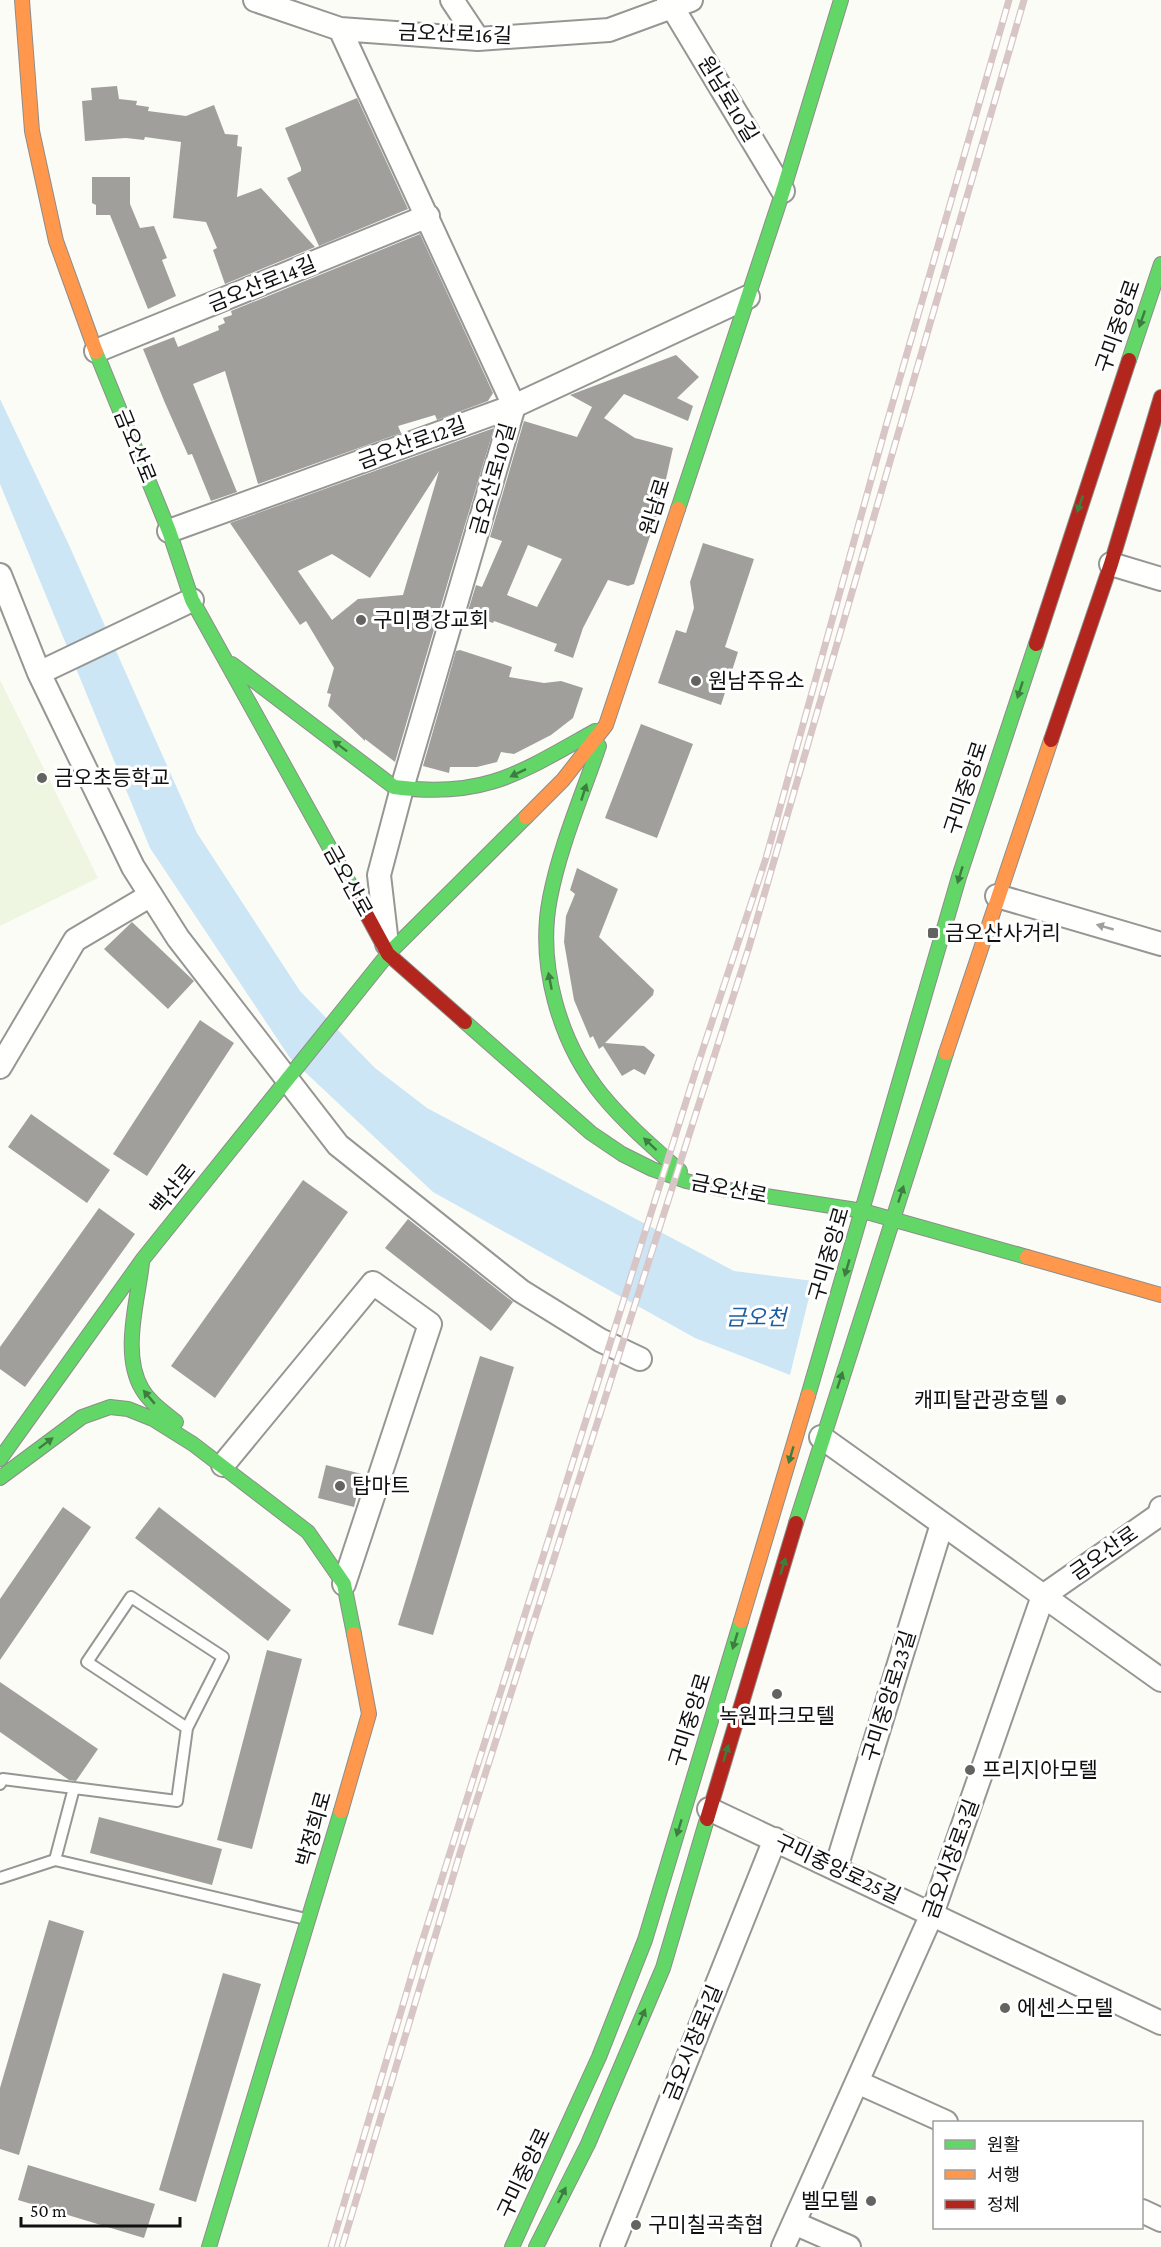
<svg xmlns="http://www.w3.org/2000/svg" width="1161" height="2247" font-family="'Crimson Pro','Noto Sans KR',serif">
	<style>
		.pitch { fill: #eef6e1 }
		.water { fill: #cde6f6 }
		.building { fill: #a09f9c; fill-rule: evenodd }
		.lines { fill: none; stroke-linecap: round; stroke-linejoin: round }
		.lane-casing { stroke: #969694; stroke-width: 14 }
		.street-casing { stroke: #969694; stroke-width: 26 }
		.fast-casing { stroke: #8d8d8b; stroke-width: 16 }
		.slow-casing { stroke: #8d8d8b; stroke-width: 16 }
		.jam-casing { stroke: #8d8d8b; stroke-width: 16 }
		.lane { stroke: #fffffe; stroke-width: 10 }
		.street { stroke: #fffffe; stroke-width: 22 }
		.fast { stroke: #63d668; stroke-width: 14 }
		.slow { stroke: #ff974d; stroke-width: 14 }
		.jam { stroke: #b3261e; stroke-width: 14 }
		.rail-casing { stroke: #d8c6c6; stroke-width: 7 }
		.rail { stroke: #fff; stroke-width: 4.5; stroke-dasharray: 14; stroke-linecap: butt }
		.oneway { fill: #3e7d40 }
		.oneway2 { fill: #9f9f9f }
		.poi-dot { fill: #636361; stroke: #fff; stroke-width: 2 }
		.labels { text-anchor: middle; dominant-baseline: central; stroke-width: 6; stroke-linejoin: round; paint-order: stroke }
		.street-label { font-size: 21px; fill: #101010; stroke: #fff }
		.poi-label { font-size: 21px; fill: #101010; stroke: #fff; text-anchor: start }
		.water-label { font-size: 22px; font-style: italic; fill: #1b5fa1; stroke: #fff }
	</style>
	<rect width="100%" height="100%" fill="#fcfcf7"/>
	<!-- pitch -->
	<path class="pitch" d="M0,680L98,878L0,926Z"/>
	<!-- water -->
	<path class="water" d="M0,399L69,545L197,833L300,991L375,1068L427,1108L734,1271L813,1281L790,1375L695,1338L433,1192L290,1058L150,848L0,484Z"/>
	<!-- building -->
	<path class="building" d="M117,86L119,99L137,101L136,105L149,107L148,111L186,116L214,105L225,134L238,135L237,146L242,147L237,197L261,188L315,247L225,284L213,250L217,248L206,222L173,218L181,142L145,137L144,140L126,138L85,141L82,101L92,100L91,88Z
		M357,98L408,209L319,246L287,178L301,171V168L285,128Z
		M92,177H130V204L140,228L154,226L167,258L162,260L176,296L148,309L110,215H96V205L92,203Z
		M420,234L493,393L488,401L437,420L435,415L398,426L401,433L258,484L225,371L193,384L237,492L211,501L192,454L188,455L165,403L143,349L174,337L178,347L219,330L218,326L225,323L223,318L232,315L231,311Z
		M676,355L699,377L677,398L693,406L688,421L624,394L604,418L635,438L673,448L660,506L634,584L628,586L608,580L583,628L573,658L554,651L557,644L494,621L493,623L467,614L476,585L482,587L502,541L490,537L524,421L577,437L592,407L570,395ZM528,545L562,559L537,607L507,595Z
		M494,428L450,575L395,762L365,739V741L328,706L331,694L327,693L334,668L306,621L300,625L230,523ZM439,471L403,595L358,599L332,620L298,571L332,554L370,578Z
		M703,543L754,559L725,647L738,652L721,705L658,683L676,630L686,633L694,608L690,582Z
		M460,650L512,667L509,677L544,683L561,681L583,688L573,718L551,735L514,754L501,752L497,762L477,767H450L449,773L423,766L456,651Z
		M641,724L693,744L657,838L605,818Z
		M577,868L618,889L599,937L654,990L653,995L605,1043L644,1046L655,1055L645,1075L634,1069L622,1076L603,1046L599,1049L593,1036L590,1038L574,1000L564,942L566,916L575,894L570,890Z
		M132,922L194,981L168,1009L104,949Z
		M200,1020L234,1043L147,1176L113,1154Z
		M31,1114L110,1170L87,1203L8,1147Z
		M303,1180L348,1212L215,1398L171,1366Z
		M99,1208L135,1234L25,1387L0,1369V1347Z
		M408,1219L513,1302L491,1331L385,1248Z
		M480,1356L514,1367L433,1635L398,1625Z
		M326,1465L362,1474L354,1507L318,1498Z
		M63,1507L91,1527L0,1660V1599Z
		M159,1507L291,1610L268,1641L135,1538Z
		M267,1650L302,1659L252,1849L217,1840Z
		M0,1682L98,1749L76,1781L69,1780L0,1732Z
		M99,1817L222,1849L212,1885L90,1853Z
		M49,1920L84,1931L19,2155L0,2149V2088Z
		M223,1973L261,1984L196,2202L159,2190Z
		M28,2165L155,2204L144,2238L18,2200Z"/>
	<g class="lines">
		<!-- lane casing -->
		<g class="lane-casing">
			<path id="lane" d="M0,1784L3,1779L177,1801L187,1728L87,1662L131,1597L223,1657L187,1728
				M55,1860L74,1788
				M0,1878L55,1860L306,1919"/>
		</g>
		<!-- street casing -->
		<g class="street-casing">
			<path id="street" d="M255,0L340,29L478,39L609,30L691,0
				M452,0L478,39
				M668,0L783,191
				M340,29L514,406L402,788L379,875L387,944
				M96,351L428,216
				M169,531L514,406L748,297
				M1111,564L1161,579
				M0,575L39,673L133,867L178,938L338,1145L521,1291L600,1340L640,1359
				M39,673L192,600
				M997,896L1161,944
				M0,1067L75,940L151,895
				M821,1437L1161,1680
				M223,1465L373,1283L430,1324L344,1584
				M709,1809L1161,2023
				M836,1868L942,1524
				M857,2082L946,2122
				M1142,2211L1161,2220
				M794,2223L849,2247
				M612,2247L775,1839
				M783,2247L932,1914L1043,1596L1159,1515L1161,1508"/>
		</g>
		<!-- fast casing -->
		<g class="fast-casing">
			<path id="fast" d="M96,352L169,531L192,600L356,895
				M1129,360L1161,264
				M678,509L783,191L841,0
				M232,664L394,787C484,799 520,773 595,731
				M599,746C582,796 560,846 550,898C537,964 559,1042 602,1095C625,1123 653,1147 680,1171
				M465,1022L591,1133L622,1154L652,1169L686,1181L722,1189L863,1211L1027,1257
				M142,1263C138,1300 121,1354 142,1389C150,1403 164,1412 176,1422
				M808,1396L959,877L1036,644
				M0,1459L143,1259L388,954L526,817
				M0,1478L82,1417L110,1407L128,1409L153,1419L193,1444L308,1532L344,1584L354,1634
				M796,1523L946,1053
				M209,2247L341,1811
				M512,2247L599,2057L645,1940L741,1621
				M536,2247L588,2144L663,1968L707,1819"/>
		</g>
		<!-- slow casing -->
		<g class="slow-casing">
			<path id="slow" d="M22,0L32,131L56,241L96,352
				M526,817L563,780L606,725L678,509
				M946,1053L1051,740
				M1027,1257L1161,1295
				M741,1621L808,1396
				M341,1811L369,1714L354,1634"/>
		</g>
		<!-- jam casing -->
		<g class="jam-casing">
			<path id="jam" d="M1036,644L1129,360
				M1051,740L1111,564L1161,397
				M356,895L388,954L465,1022
				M707,1819L796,1523"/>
		</g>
		<!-- lane -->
		<use href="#lane" class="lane"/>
		<!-- street -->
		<use href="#street" class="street"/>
		<!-- fast -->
		<use href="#fast" class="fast"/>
		<!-- slow -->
		<use href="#slow" class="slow"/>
		<!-- jam -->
		<use href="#jam" class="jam"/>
		<!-- rail casing -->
		<g class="rail-casing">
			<path id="rail" d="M331,2247L416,1961L696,1070L766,858L886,426L1009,0
				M342,2247L461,1850L749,947L1024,0"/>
		</g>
		<!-- rail -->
		<use href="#rail" class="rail"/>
	</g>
	<!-- one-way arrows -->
	<defs><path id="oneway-solid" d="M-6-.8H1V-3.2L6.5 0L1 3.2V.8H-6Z" transform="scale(1.5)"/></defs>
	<g class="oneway">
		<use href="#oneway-solid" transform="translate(1142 319) rotate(109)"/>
		<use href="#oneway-solid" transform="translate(1080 504) rotate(109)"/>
		<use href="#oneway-solid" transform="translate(1020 690) rotate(108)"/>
		<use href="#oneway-solid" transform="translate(340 746) rotate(-143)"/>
		<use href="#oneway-solid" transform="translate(518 773) rotate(154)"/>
		<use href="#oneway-solid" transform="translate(584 792) rotate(-72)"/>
		<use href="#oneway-solid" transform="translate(960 875) rotate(107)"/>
		<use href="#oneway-solid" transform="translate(550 981) rotate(-101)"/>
		<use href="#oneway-solid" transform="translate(650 1144) rotate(-137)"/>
		<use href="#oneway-solid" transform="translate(901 1194) rotate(-72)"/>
		<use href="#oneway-solid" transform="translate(847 1268) rotate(106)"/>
		<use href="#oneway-solid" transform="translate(840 1380) rotate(-72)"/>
		<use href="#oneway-solid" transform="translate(149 1397) rotate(-130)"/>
		<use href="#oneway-solid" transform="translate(46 1443) rotate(-37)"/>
		<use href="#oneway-solid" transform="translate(791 1455) rotate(106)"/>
		<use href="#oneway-solid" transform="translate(783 1566) rotate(-73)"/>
		<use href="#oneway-solid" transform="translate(735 1641) rotate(107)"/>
		<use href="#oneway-solid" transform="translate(726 1753) rotate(-73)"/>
		<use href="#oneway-solid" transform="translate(679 1828) rotate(107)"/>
		<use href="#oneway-solid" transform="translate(642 2017) rotate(-67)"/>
		<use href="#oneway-solid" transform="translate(562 2195) rotate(-63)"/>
	</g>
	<use class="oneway2" href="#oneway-solid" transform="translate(1105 927) rotate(-164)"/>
	<!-- markers -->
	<g class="poi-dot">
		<circle cx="361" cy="620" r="6"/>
		<circle cx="696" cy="681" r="6"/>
		<circle cx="42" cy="778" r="6"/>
		<rect x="927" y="927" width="12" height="12" rx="3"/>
		<circle cx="1061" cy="1400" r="6"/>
		<circle cx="340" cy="1486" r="6"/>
		<circle cx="777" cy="1694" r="6"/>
		<circle cx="970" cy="1770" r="6"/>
		<circle cx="1005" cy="2008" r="6"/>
		<circle cx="871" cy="2201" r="6"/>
		<circle cx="636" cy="2225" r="6"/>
	</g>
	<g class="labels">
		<!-- street labels -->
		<g class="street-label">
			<text transform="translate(455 34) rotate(2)">금오산로16길</text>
			<text transform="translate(728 99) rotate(59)">원남로10길</text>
			<text transform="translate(262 284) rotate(-22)">금오산로14길</text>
			<text transform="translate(1118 326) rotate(-71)">구미중앙로</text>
			<text transform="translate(412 443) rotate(-20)">금오산로12길</text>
			<text transform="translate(135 446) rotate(68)">금오산로</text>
			<text transform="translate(493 479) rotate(-74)">금오산로10길</text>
			<text transform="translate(655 507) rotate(-73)">원남로</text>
			<text transform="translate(966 788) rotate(-72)">구미중앙로</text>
			<text transform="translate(348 881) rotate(61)">금오산로</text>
			<text transform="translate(173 1189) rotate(-51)">백산로</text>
			<text transform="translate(729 1189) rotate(11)">금오산로</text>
			<text transform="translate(829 1254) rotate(-74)">구미중앙로</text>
			<text transform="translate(1104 1553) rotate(-35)">금오산로</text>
			<text transform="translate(889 1696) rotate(-73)">구미중앙로23길</text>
			<text transform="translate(690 1720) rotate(-73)">구미중앙로</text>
			<text transform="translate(314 1829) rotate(-74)">박정희로</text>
			<text transform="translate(951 1859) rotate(-70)">금오시장로3길</text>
			<text transform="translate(838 1869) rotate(25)">구미중앙로25길</text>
			<text transform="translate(693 2043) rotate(-68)">금오시장로1길</text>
			<text transform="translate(524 2173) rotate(-65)">구미중앙로</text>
		</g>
		<!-- poi labels -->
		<g class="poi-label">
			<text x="373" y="620">구미평강교회</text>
			<text x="708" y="681">원남주유소</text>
			<text x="54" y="778">금오초등학교</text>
			<text x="945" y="933">금오산사거리</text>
			<text x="1049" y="1400" text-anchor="end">캐피탈관광호텔</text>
			<text x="352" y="1486">탑마트</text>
			<text x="777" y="1716" text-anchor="middle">녹원파크모텔</text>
			<text x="982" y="1770">프리지아모텔</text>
			<text x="1017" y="2008">에센스모텔</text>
			<text x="859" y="2201" text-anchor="end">벨모텔</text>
			<text x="648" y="2225">구미칠곡축협</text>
		</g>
		<!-- water labels -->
		<g class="water-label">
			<text x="756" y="1317">금오천</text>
		</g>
	</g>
	<!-- legend -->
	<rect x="933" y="2121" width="210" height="108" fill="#ffffff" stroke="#9f9f9f" stroke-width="1.5"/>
	<rect x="945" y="2140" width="30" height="9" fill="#63d668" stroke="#9f9f9f" stroke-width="1.5"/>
	<text x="987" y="2151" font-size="18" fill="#101010">원활</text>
	<rect x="945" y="2170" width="30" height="9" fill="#ff974d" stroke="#9f9f9f" stroke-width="1.5"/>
	<text x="987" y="2181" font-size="18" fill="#101010">서행</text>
	<rect x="945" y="2200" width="30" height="9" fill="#b3261e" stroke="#9f9f9f" stroke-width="1.5"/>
	<text x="987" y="2211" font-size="18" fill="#101010">정체</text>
	<!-- scale -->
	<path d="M21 2217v9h159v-9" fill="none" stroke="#101010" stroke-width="3"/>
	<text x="30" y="2217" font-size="18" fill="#101010" stroke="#ffffff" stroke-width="4.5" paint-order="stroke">50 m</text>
</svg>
